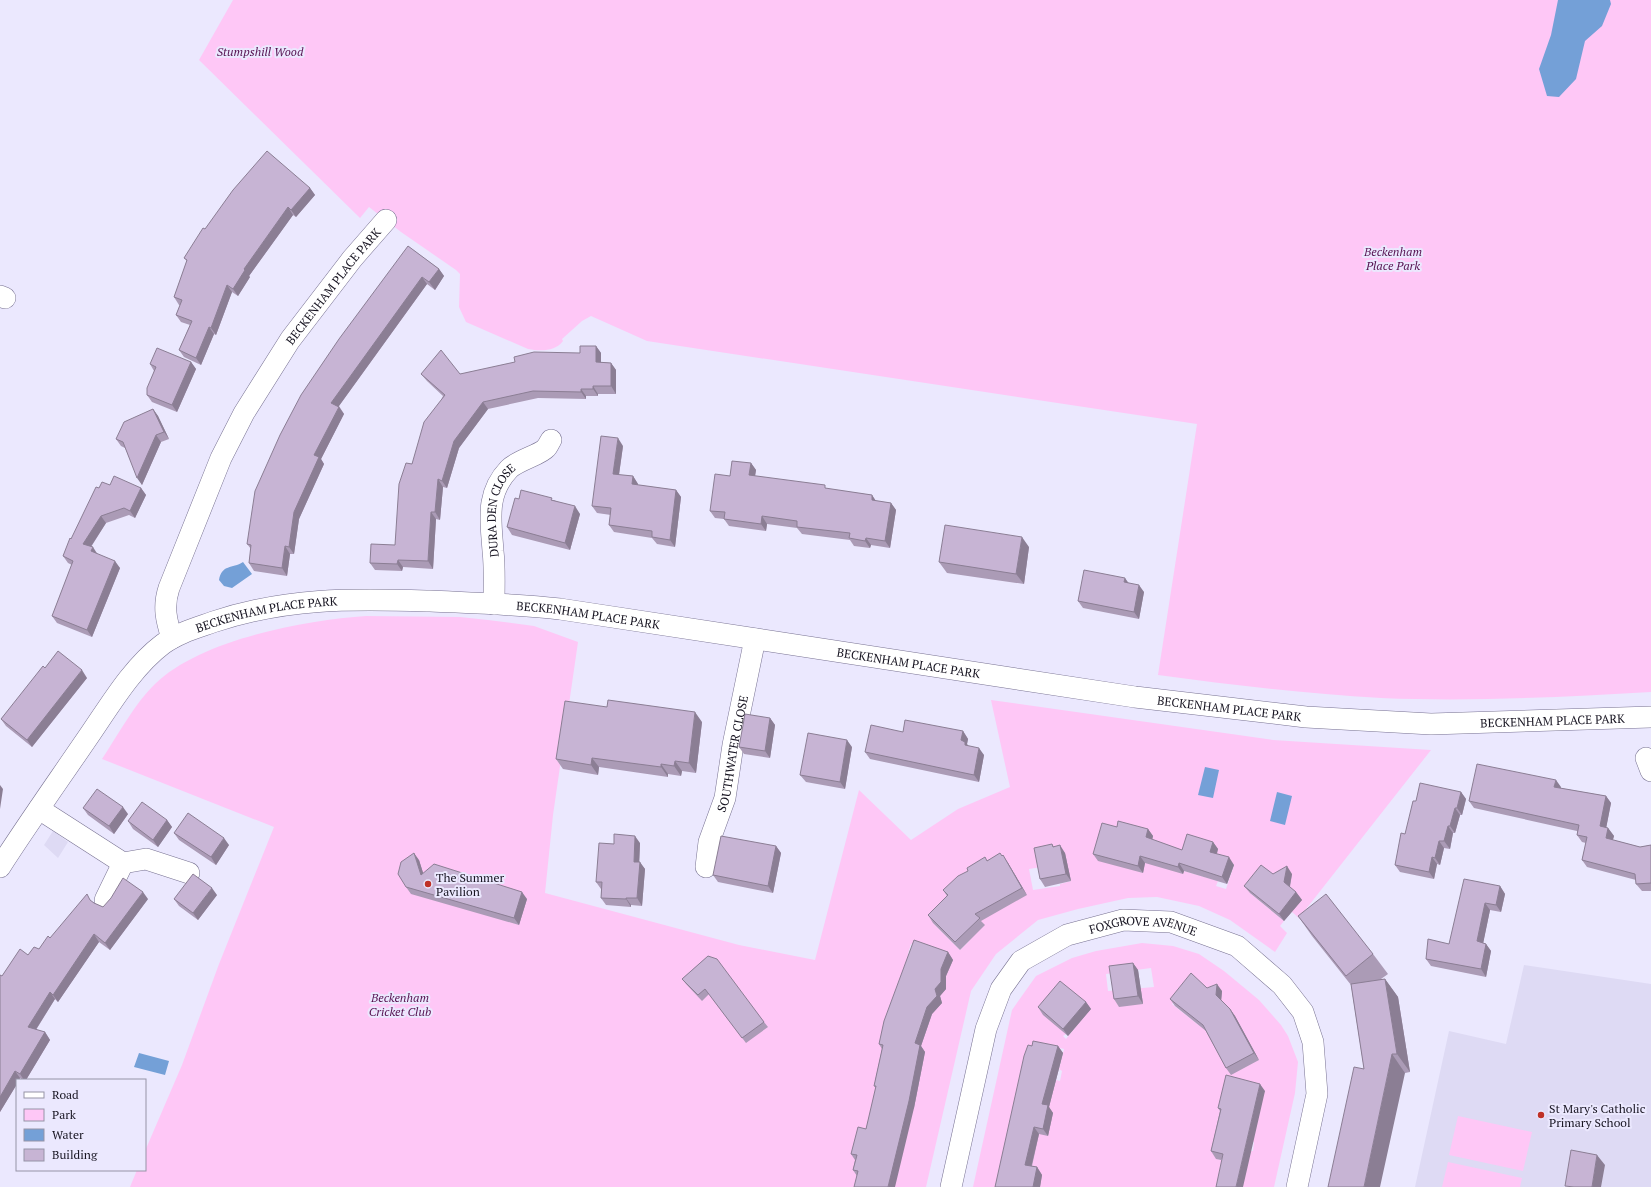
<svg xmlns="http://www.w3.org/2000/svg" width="1651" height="1187" font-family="'PT Serif',serif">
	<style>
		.built { fill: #dedaf4 }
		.green { fill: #fec7f6; fill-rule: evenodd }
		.water { fill: #74a0d7 }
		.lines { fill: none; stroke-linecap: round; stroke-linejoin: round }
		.minor-casing { stroke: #787292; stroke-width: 22 }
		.minor { stroke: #fff; stroke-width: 21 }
		.wall { fill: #ab9bb6 }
		.shaded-wall { fill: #8b7e94 }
		.building { fill: #c7b4d4; stroke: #8b7e94 }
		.poi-dot { fill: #bf3127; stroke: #ebe8fe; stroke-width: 1.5 }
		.labels { text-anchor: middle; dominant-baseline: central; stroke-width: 4; stroke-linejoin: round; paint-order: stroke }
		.park-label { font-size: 12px; font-style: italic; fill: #561251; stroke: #ebe8fe }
		.street-label { font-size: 12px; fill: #171421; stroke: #ebe8fe }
		.poi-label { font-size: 12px; fill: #171421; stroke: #ebe8fe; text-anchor: start }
	</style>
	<rect width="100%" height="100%" fill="#ebe8fe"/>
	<!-- built -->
	<path class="built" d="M53,831L68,842L58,858L44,845Z
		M1524,965L1651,984V1187H1415L1449,1031L1506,1044Z"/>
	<!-- green -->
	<path class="green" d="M233,0H1651V692C1561,697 1471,702 1381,698C1307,694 1233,685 1158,675L1197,424L647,341L591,316L582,321L562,339L563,341C555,352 540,351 528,349L466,322L459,307L460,274L456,270L401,232L369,207L360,218L199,60Z
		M366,616L460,617L488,620L534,626L578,642L553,815L545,893L739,945L815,960L859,790L911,840L958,809L1010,787L991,700L1273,740L1431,750L1299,918L1292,912L1250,893L1284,921L1280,926L1287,933L1275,952L1230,920L1199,906L1157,897L1128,898L1078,909L1038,920L996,954L971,991L926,1187H130L137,1170H145V1151L182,1065L219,964L274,827L102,759C118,735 135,703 155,684C200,640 304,620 366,616ZM1192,841L1234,865L1226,889L1216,886L1218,881L1184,871L1183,874ZM1041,867L1071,881L1060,884V886L1033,890L1029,869ZM933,923L966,938L969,941L960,950ZM911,944L943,956L937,998L915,956L908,954Z
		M1142,943L1173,946L1199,954L1224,971L1259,1000L1281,1025L1288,1036L1298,1062L1295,1093L1274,1187H1242L1250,1151H1253L1254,1142L1237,1138L1217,1159L1228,1161L1240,1187H1040L1030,1172L1033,1159L1002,1187H973L1012,1010L1036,976L1072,958L1096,951ZM1151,968L1154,987L1108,991L1106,974ZM1175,1001L1201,1027L1172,1004ZM1090,1009L1066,1039L1063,1036L1066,1034ZM1051,1046L1064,1049L1059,1069L1062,1071L1060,1081L1056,1080L1055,1083Z
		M1458,1116L1532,1132L1523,1171L1449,1155Z
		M1448,1162L1522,1178L1520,1187H1442Z"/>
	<!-- water -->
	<path class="water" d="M1558,0H1610L1611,4L1602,26L1585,41L1576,79L1559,97L1547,96L1539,69L1551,35Z
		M243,562L252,574L232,588L224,586L219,580C222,564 232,569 243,562Z
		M1205,767L1219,770L1213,798L1198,795Z
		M1277,792L1292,796L1285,825L1270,821Z
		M139,1053L169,1061L165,1075L134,1067Z"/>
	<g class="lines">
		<!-- minor casing -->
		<g class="minor-casing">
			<g id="minor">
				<path d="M0,296L5,298"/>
				<path id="s1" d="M494,604C494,586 495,568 493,551C491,521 485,494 509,469C518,460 540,455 546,448C548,446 549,443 551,440"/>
				<path id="s2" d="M172,638C166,620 163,606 169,588L221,458L244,413L290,340L352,259L386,220"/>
				<path d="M1646,758L1651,771"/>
				<path d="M39,809L123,863L146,859L189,873"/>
				<path id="s3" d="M0,867C27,825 56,784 84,743C108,709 130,669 163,644C178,633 196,628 213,622C289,597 351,599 430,601C473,603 516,604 560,609L1135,697L1306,717L1431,724L1651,717"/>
				<path id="s4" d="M706,867L709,842L725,798L733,745L755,639"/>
				<path d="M105,900L123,863"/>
				<path id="s5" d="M951,1187L986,1029L1001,989L1021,961L1067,935L1123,920L1171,922L1237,946L1282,985L1303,1012L1313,1042L1317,1094L1297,1187"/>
			</g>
		</g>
		<!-- minor -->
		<use href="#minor" class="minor"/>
	</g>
	<!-- wall -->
	<path class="wall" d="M310,188L315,195L296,217L293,215L249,276L250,277L238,296L232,292L216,335L214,334L201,365L184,357L179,350L190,325L181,322L176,315L180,305H179L174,297L187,261L184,258L205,229Z
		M408,246L439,269L444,276L435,290L427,284L339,406L344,414L321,459L324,464L299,519L294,554H290L287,576L254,571L249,563L251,549L247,544Z
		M596,346L601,353V362L611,363L616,370V394H598V396H586V399L538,398L488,409L459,448L447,488L443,487L440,520L436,519L433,569L403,567L402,571L375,570L370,563L395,545L412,464L443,396L427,381L421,374H460L580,353Z
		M191,362L196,369L177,412L152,402L147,395L154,371L150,364Z
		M153,409L158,416L169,439L161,442L142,485L125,448L121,446L116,439Z
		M623,446L619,475L633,476L638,484V485L676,490L681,497L675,547L657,544L652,538L614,532L609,525L611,515L597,513L592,506Z
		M751,463L756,470L755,476L828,489L872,495L876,501L891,503L896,510L890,548L871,545L870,548L854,546L850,540L802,534L797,528L767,524L766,531L729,526L724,519L715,518L710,511L730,476Z
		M110,485L141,488L146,495L135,518L129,515L106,523L91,547L97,554L120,568L92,637L57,623L52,616L72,565L68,563L63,556L99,488Z
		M519,499L554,500L580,514L570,550L512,535L507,527Z
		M1029,547L1024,584L947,573L939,562Z
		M1128,583L1144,592L1139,619L1083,608L1078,601Z
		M45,668L87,678L32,747L6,726L1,719Z
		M770,718L775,725L770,758L744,754L739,747Z
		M702,722L696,773L682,771L681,776L668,774V777L599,767L598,775L563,769L556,759Z
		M963,731L968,739L967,744L968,746L984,755L979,782L870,759L865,752L903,732Z
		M852,747L845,789L806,782L800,775Z
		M1561,787L1560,788L1606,796L1611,803L1606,828H1608L1614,836L1613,840L1640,847L1651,845V891H1642L1636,884V880L1587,867L1582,860L1586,843L1582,842L1577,835V831L1474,808L1469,801Z
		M1461,792L1466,799L1462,815H1460L1455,833H1453L1450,849L1444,848L1440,865L1437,864L1434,879L1400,872L1395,865L1416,801Z
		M83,808L128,814L114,834L88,815Z
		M167,820L172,827L158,847L133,829L128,821Z
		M1117,827L1148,829L1153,836L1152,840L1182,850L1213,842L1218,849L1217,854L1234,865L1227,884L1184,871L1183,874L1145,863L1143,873L1098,861L1093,854Z
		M174,833L229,845L216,865L179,840Z
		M640,843L639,862L645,869L642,906L631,905V907L606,905L601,898V889L596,882L614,844Z
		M1052,844L1054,847L1065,853L1071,881L1045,887L1040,879Z
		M776,846L781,853L773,893L718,882L713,875Z
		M1002,856L1008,863L1027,895L981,921L985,925L960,950L933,923L928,915L947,896L943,890L968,871L988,860Z
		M419,860L423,873L527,899L519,925L411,894L406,887Z
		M1273,874H1292L1290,887L1296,892L1302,900L1284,921L1250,893L1244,886Z
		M1500,886L1505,894L1501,912L1490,910L1483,943L1486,944L1491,951L1486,977L1431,966L1426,959L1449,944Z
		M217,895L198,920L179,906L174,899Z
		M148,899L110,950L99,942L58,1002L55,999L36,1030L45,1032L50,1040L26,1080H23L20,1078L19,1080H17V1084L0,1112V975L2,976L28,955L39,949L50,938L93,902L94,903L103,907Z
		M1298,916L1373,954L1388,974L1381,979H1385L1398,997L1410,1072L1405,1073L1364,1069L1351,985L1312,936Z
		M948,952L953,960L946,976V989L940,996L942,1003L932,1014L921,1046L925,1052L914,1108L857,1176L853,1170L855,1160L851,1154L866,1129L876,1088L874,1086L882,1049L879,1044Z
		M708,956L764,1022L768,1027L746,1043L709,994L702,1001L686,984L682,979Z
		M1133,963L1138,970L1143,1004L1119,1007L1114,999Z
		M1207,988L1222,991L1221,1000L1230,1009L1235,1016L1259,1060L1231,1075L1226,1068L1206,1031L1175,1006L1170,999Z
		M1086,1002L1091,1009L1068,1036L1043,1015L1038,1007Z
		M1032,1046H1058L1063,1053L1049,1107L1053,1113L1048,1136L1039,1134L1032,1166L1037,1167L1042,1175L1040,1187H995Z
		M1265,1091L1221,1160L1216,1159L1211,1151L1220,1111L1218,1108Z"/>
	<!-- shaded-wall -->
	<path class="shaded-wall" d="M310,188L315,195L296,217L291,210Z
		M288,207L293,215L249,276L250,277L238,296L233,289L244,269Z
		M439,269L444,276L435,290L429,282Z
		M422,277L427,284L336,410L331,403Z
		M227,285L232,292L216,335L211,328Z
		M209,327L214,334L201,365L196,358Z
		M596,346L601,353V369L596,362Z
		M191,362L196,369L177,412L172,405Z
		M611,363L616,370V394L611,386Z
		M593,386L598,394V396L593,389Z
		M581,389L586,396V399L581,392Z
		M483,402L488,409L459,448L447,488L442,481L454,441Z
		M339,407L344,414L321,459L324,464L299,519L294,554L289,547L294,512L314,455Z
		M153,409L158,416L169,439L164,432Z
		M156,435L161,442L142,485L137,478Z
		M618,438L623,446L618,481L613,474Z
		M751,463L756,470L754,482L749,475Z
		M633,476L638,484L637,492L632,484Z
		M438,479L443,487L440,520L435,512Z
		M141,488L146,495L135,518L130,511Z
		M676,490L681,497L675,547L670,540Z
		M872,495L877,503L872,500Z
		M891,503L896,510L890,548L885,541Z
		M575,506L580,514L570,550L565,543Z
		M431,512L436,519L433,569L428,561Z
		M101,516L106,523L88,551L83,544Z
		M762,516L767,524L766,531L761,524Z
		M1022,537L1029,547L1024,584L1016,574Z
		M866,538L871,545L870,548L865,541Z
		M285,546L290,554L287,576L282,568Z
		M93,547L98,555L91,551Z
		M398,560L403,567L402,571L397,564Z
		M115,561L120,568L92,637L87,630Z
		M1125,578L1130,585L1124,582Z
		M1139,585L1144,592L1139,619L1134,612Z
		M82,670L87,678L32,747L27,740Z
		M695,712L702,722L696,773L689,763Z
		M770,718L775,725L770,758L765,751Z
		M963,731L968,739L967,744L970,749V752L961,740Z
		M847,740L852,747L845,789L840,782Z
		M979,748L984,755L979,782L974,775Z
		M592,758L599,767L598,775L591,765Z
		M675,761L682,771L681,776L674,766Z
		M661,764L668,774V777L661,767Z
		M1556,780L1561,787L1559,794L1554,787Z
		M0,785L3,789L0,809Z
		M1461,792L1466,799L1462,815L1457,808Z
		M1606,796L1611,803L1605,834L1600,826Z
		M123,807L128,814L114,834L109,826Z
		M1455,808L1460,815L1455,833L1450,826Z
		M167,820L172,827L158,847L153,840Z
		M1448,826L1453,833L1450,849L1444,841Z
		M1608,828L1614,836L1611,845L1606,838Z
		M1148,829L1153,836L1151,844L1146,837Z
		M635,836L640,843L639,869L634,862Z
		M224,838L229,845L216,865L211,857Z
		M1439,841L1444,848L1440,865L1435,858Z
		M1213,842L1218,849L1215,859L1210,852Z
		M1060,845L1065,853L1071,881L1066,874Z
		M776,846L781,853L773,893L768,886Z
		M414,853L419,860L426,882L421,875Z
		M1003,855L1008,863L1027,895L1022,888Z
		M1140,856L1145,863L1143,873L1138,866Z
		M1229,857L1234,865L1227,884L1222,877Z
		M1432,857L1437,864L1434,879L1429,872Z
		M640,862L645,869L642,906L637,898Z
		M1179,863L1184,871L1183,874L1178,867Z
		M1287,866L1292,874L1289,890L1284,882Z
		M1500,886L1505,894L1501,912L1496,905Z
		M212,888L217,895L198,920L193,913Z
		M143,892L148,899L110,950L105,943Z
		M522,892L527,899L519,925L514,918Z
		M1296,892L1302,900L1284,921L1279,914Z
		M626,898L631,905V907L626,899Z
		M1485,903L1490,910L1482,949L1477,941Z
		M94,934L99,942L58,1002L53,995Z
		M1486,944L1491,951L1486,977L1481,969Z
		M948,952L953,960L946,976V989L940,996L942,1003L932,1014L921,1046L925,1052L914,1108L895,1187H888L915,1043L927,1007L935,989L941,969Z
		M1133,963L1138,970L1143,1004L1138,996Z
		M1385,979L1398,997L1410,1072L1397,1054Z
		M1217,984L1222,991L1221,1003L1216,995Z
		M50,992L55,999L33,1034L28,1027Z
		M1086,1002L1091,1009L1068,1036L1063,1029Z
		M1230,1009L1235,1016L1259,1060L1254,1053Z
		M45,1032L50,1040L26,1080H24L20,1074Z
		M1058,1046L1063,1053L1049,1107L1053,1113L1048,1136L1043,1129L1042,1104Z
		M1392,1054L1405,1073L1380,1187H1364Z
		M15,1071L20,1078L19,1080H17V1084L0,1112V1097Z
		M1260,1084L1265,1091L1243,1187H1236Z
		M1034,1127L1039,1134L1030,1172L1025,1165Z
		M1597,1155L1605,1165L1601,1187H1592Z
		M1037,1167L1042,1175L1040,1187H1033Z"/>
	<!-- building -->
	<path class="building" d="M267,151L310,188L291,210L288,207L244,269L245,270L233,289L227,285L211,328L209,327L196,358L179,350L192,321L176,315L182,300L174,297L187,260L184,258L203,228L205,229L233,190Z
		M408,246L439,269L429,282L422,277L331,403L339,407L314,455L319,457L294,512L289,547L285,546L282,568L249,563L251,545L247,544L255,491L280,435L301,395L339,339Z
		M580,346H596V362L611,363V386H593V389H581V392L533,391L483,402L454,441L442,481L438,479L435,512H431L428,561L398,560L397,564L370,563L371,544L395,545L399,484L406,463L412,464L424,422L445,395L421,374L441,350L460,374L515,362L514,357L534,352L580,353Z
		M157,348L191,362L172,405L147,395V388L156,367L150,364Z
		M153,409L164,432L156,435L137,478L123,442L116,439L124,422Z
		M601,436L618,438L613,474L633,476L632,484L676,490L670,540L652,537V531L609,525L611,508L592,506Z
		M732,461L751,463L749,475L825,485V488L872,495V500L891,503L885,541L866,538L865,541L849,538L850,533L797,527V521L762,516L761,524L724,519L725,512L710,511L715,474L730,476Z
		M114,476L141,488L130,511L124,508L101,516L83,544L93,547L91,551L115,561L87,630L52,616L73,561L63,556L70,538L71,539L96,487L99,488L102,482L110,485Z
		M521,490L552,498L551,500L575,506L565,543L507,527L515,498L519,499Z
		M945,525L1022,537L1016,574L939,562Z
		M1084,570L1125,578L1124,582L1139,585L1134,612L1078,601Z
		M58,651L82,670L27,740L1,719L43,666L45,668Z
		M608,700L695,712L689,763L675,761L674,766L661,764V767L592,758L591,765L556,759L565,701L607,707Z
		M745,714L770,718L765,751L739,747Z
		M905,720L963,731L961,740L965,742V745L979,748L974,775L865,752L871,725L903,732Z
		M808,733L847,740L840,782L800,775Z
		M1477,764L1556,780L1554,787L1606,796L1600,826L1608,828L1606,838L1640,847L1651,845V883L1636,884L1635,874L1582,860L1587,837L1577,835L1579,825L1469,801Z
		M1420,783L1461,792L1457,808H1455L1450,826H1448L1444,841H1439L1435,858L1432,857L1429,872L1395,865L1401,833L1405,834L1413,801H1416Z
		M97,789L123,807L109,826L83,808Z
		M142,802L167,820L153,840L128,821Z
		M188,813L224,838L211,857L174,833Z
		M1118,821L1148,829L1146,837L1182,850L1187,834L1213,842L1210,852L1229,857L1222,877L1179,863L1178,867L1140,856L1138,866L1093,854L1102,823L1117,827Z
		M614,834L635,836L634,862H640L637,898H626V899L601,898L602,882H596L599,843L614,844Z
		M721,836L776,846L768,886L713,875Z
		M1052,844L1053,847L1060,845L1066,874L1040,879L1034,848Z
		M414,853L421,875L434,864L522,892L514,918L406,887L398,874L401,862Z
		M1000,853L1002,856L1003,855L1022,888L975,914L980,918L955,942L928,915L948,895L943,890L958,876L968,871L967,868L985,857L987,861Z
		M1261,865L1273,874L1287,866L1284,882L1296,892L1279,914L1244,886Z
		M193,874L212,888L193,913L174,899Z
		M123,878L143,892L105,943L94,934L53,995L50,992L28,1027L45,1032L20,1074L15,1071L0,1097V975L2,976L20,949L28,955L34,947L39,949L48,936L50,938L87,894L90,900L94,903L103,907L111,898Z
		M1464,879L1500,886L1496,905L1485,903L1477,941L1486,944L1481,969L1426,959L1428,939L1449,944Z
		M1326,894L1373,954L1346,976L1298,916Z
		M914,940L948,952L941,969V982L935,989L937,996L927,1007L915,1043L920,1045L909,1101L888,1187H854L858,1171L853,1170L857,1155L851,1154L858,1127L866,1129L876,1086H874L883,1045L879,1044L884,1021Z
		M708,956L717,959L764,1022L742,1038L705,989L698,995L682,979Z
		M1133,963L1138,996L1114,999L1109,966Z
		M1191,973L1207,988L1217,984L1216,995L1230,1009L1254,1053L1226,1068L1203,1025L1170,999Z
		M1385,979L1397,1054H1392L1364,1187H1328L1354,1067L1364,1069L1351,984Z
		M1060,981L1086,1002L1063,1029L1038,1007Z
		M1033,1041L1058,1046L1042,1104L1048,1105L1043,1129L1034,1127L1025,1165L1037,1167L1033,1187H995L1024,1056L1028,1045L1032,1046Z
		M1226,1075L1260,1084L1236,1187H1216L1223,1154L1211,1151L1221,1109L1218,1108Z
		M1571,1150L1597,1155L1592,1187H1574L1565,1186Z"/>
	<!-- markers -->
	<g class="poi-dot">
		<circle cx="428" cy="884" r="4"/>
		<circle cx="1541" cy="1115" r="4"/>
	</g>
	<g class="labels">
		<!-- park labels -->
		<g class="park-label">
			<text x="260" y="51">Stumpshill Wood</text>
			<text x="1393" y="251">Beckenham<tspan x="1393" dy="14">Place Park</tspan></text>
			<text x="400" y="997">Beckenham<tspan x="400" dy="14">Cricket Club</tspan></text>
		</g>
		<!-- street labels -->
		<g class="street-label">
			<text stroke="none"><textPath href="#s2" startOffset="397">BECKENHAM PLACE PARK</textPath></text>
			<text stroke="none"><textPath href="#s1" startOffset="96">DURA DEN CLOSE</textPath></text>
			<text stroke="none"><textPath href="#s3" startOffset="386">BECKENHAM PLACE PARK</textPath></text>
			<text stroke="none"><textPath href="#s3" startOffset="710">BECKENHAM PLACE PARK</textPath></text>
			<text stroke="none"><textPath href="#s3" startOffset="1034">BECKENHAM PLACE PARK</textPath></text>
			<text stroke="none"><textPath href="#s3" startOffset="1358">BECKENHAM PLACE PARK</textPath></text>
			<text stroke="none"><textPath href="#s3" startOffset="1682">BECKENHAM PLACE PARK</textPath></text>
			<text stroke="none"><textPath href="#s4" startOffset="117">SOUTHWATER CLOSE</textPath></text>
			<text stroke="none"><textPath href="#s5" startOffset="370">FOXGROVE AVENUE</textPath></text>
		</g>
		<!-- poi labels -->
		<g class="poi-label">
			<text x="436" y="877">The Summer<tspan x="436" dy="14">Pavilion</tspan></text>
			<text x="1549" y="1108">St Mary's Catholic<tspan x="1549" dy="14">Primary School</tspan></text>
		</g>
	</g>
	<!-- legend -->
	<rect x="16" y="1079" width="130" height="92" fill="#ebe8fe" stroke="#9693a6"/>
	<rect x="24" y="1092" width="20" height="6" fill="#ffffff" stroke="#9693a6"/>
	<text x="52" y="1099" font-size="12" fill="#171421">Road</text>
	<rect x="24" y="1109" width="20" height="12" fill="#fec7f6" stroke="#9693a6"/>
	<text x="52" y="1119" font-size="12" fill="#171421">Park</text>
	<rect x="24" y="1129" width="20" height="12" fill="#74a0d7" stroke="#9693a6"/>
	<text x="52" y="1139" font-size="12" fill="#171421">Water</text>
	<rect x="24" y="1149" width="20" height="12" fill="#c7b4d4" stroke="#9693a6"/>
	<text x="52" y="1159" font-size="12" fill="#171421">Building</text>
</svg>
